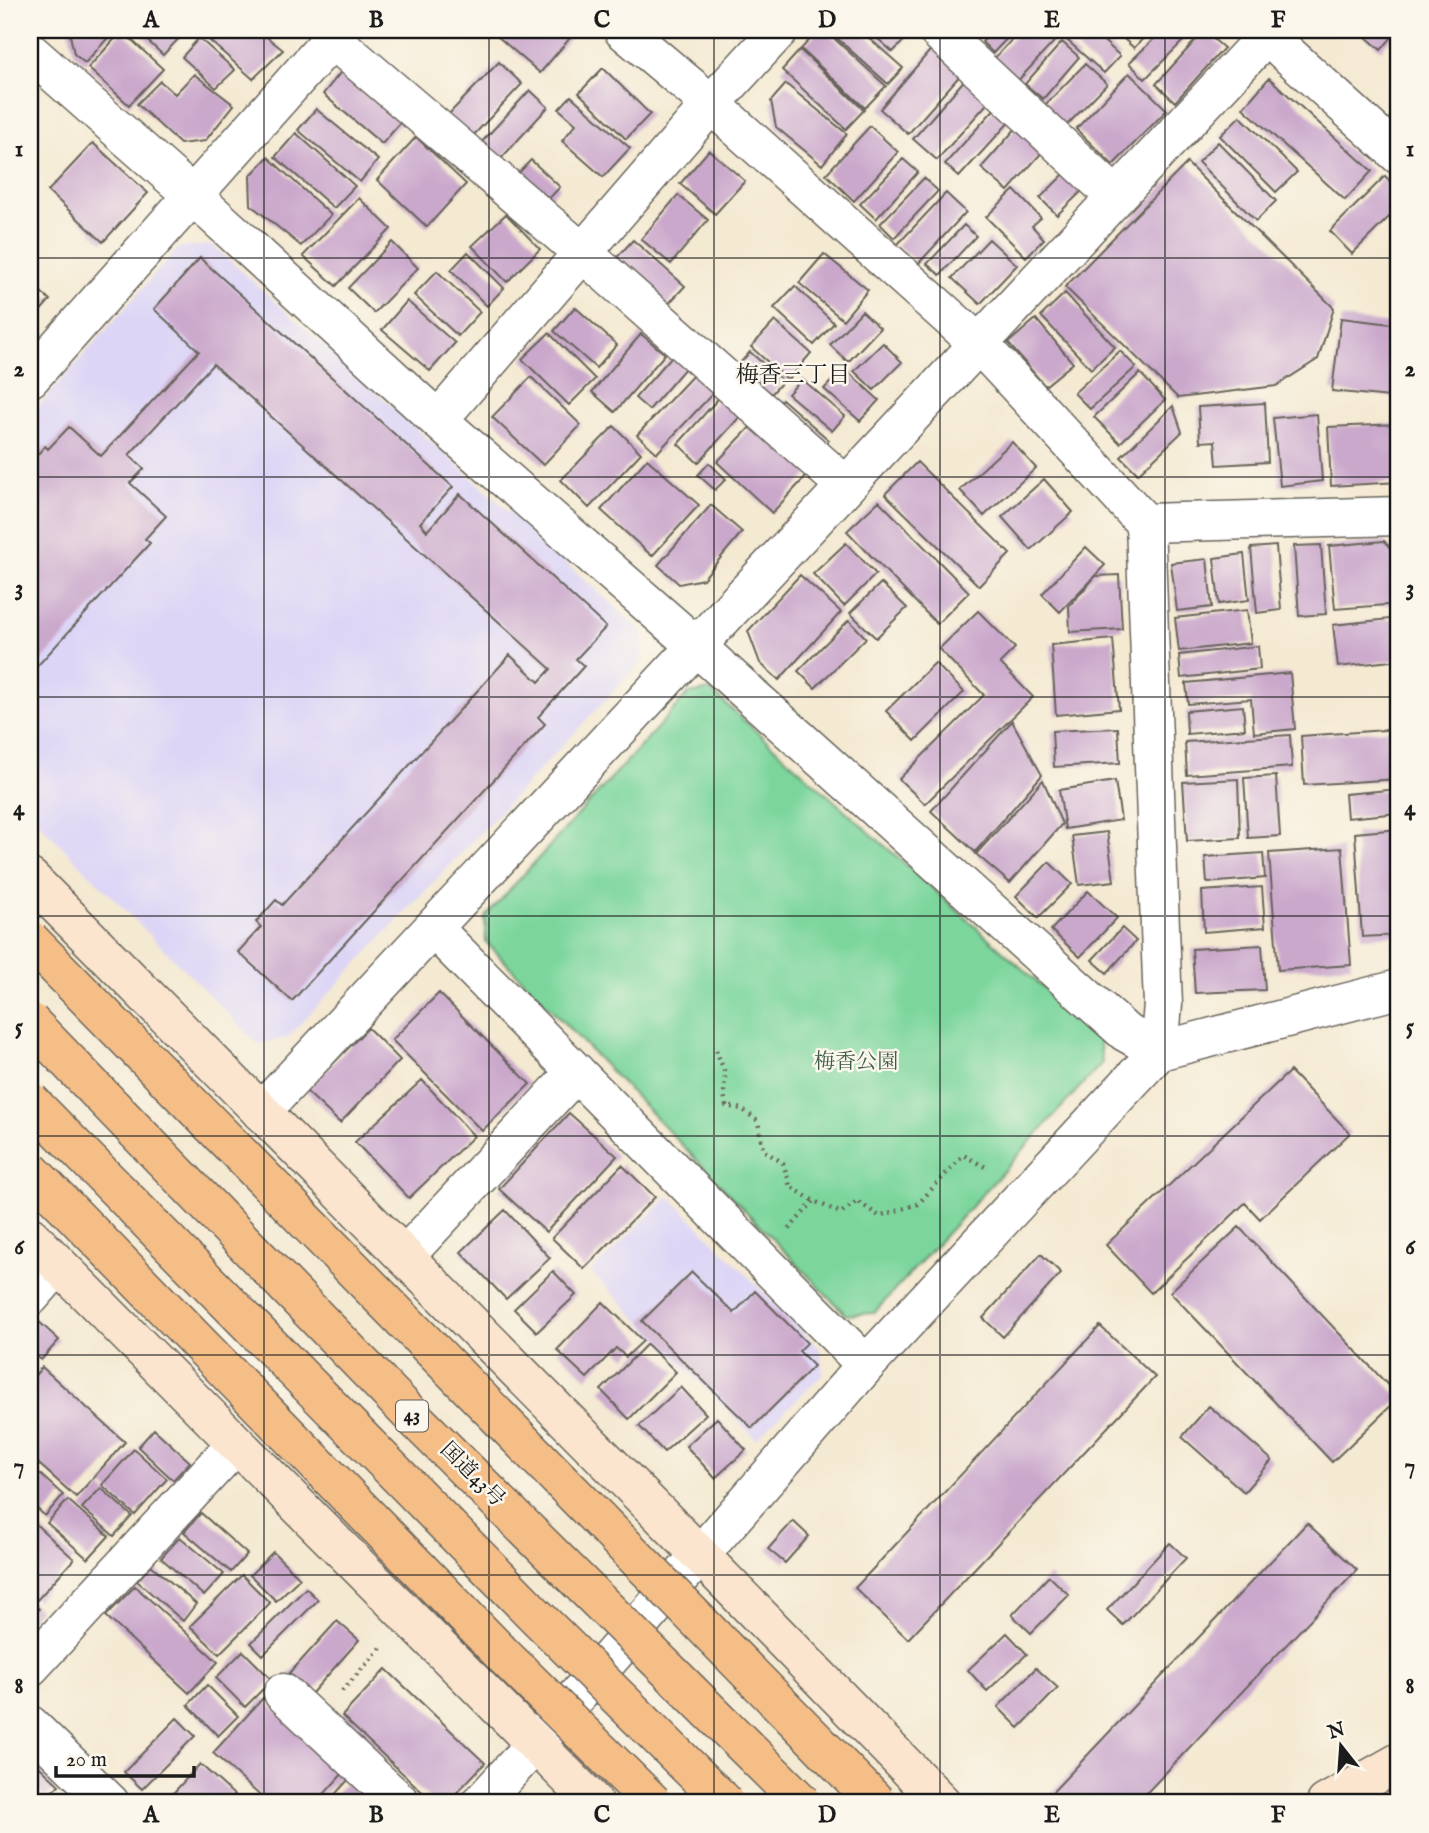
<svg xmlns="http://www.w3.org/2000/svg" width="1429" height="1833" font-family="'IM FELL English','Noto Serif JP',serif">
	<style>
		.built { fill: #ddd5f6 }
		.green { fill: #7cd69c; stroke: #4c795c; stroke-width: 2 }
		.building { fill: #caa8cc }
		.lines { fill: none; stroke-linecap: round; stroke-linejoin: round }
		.street-casing { stroke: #68645b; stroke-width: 41 }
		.secondary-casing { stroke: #68645b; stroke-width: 41 }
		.path { stroke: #68645b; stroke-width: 4.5; stroke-dasharray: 2 5; stroke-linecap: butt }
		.street { stroke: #fff; stroke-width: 38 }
		.secondary { stroke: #fbe5cf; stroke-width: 38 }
		.highway-bridge-casing { stroke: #68645b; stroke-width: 41; stroke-linecap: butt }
		.highway-bridge { stroke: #f6be87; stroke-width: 38 }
		.grid { fill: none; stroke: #1c1c1c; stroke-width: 2; stroke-opacity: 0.55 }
		.labels { text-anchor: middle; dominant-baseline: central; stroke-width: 5; stroke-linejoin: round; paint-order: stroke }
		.shield { fill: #fbf7ec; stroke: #5f5e5a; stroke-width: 2 }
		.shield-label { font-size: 19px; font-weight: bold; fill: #1c1c1c }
		.park-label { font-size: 21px; fill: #3e5d49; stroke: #fbf7ec }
		.street-label { font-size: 21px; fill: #1c1c1c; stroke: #fbf7ec }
		.neighbourhood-label { font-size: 23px; fill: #1c1c1c; stroke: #fbf7ec }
		.neatline { fill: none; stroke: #1c1c1c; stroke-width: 2.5 }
		.grid-label { font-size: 23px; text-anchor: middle; font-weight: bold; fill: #1c1c1c }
	</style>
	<rect width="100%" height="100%" fill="#fbf7ec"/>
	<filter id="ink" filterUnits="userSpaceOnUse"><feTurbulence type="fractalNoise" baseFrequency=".0143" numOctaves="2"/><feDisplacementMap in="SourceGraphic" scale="14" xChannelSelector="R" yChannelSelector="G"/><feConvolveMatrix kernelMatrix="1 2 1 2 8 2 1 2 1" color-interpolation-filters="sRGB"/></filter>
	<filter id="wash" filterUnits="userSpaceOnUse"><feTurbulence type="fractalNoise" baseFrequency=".00686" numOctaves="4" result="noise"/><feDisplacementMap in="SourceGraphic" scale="28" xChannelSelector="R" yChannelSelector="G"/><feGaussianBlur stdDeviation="1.57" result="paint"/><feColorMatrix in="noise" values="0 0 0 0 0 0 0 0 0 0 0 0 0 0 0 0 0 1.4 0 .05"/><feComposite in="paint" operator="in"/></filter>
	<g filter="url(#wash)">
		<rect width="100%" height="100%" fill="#f4e9d1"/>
		<!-- built -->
		<path class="built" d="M212,245L643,632V660L287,1038L258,1044L30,814V416L179,247Z
			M669,1196L820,1349L823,1374L756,1439L591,1272Z"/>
		<!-- green -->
		<path class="green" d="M710,690L1099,1037L1102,1063L874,1313L846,1315L486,942L485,917L688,694Z"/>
		<g id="blocks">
			<!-- building -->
			<path class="building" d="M69,30H115L85,63L74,54Z
				M136,30H187L163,55Z
				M206,30H258L283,50L253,79L202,34Z
				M500,30H575L576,31L540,73L496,35Z
				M819,30H825L886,86L865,108L801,49Z
				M828,30H860L903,68L888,84Z
				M868,30H914L893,52Z
				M959,30H981L971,40Z
				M993,30H1015L993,53L982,42Z
				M1021,30H1065L1012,87L988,65Z
				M1079,30H1092L1120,56L1104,73L1068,41Z
				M1114,30H1151L1134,48Z
				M1163,30H1194L1145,79L1129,63Z
				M1358,30H1398L1381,50Z
				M122,31L163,69L129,105L88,68Z
				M1204,31L1224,48L1175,102L1156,84Z
				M199,38L235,70L216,88L182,57Z
				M1062,42L1079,57L1043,99L1025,84Z
				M934,46L963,72L908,134L880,109Z
				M800,50L864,110L846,129L782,70Z
				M499,62L522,84L469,140L445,118Z
				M348,63L408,114L382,144L323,94Z
				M1085,64L1107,84L1065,127L1044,106Z
				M603,68L650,114L626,139L579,93Z
				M1129,73L1167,110L1113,165L1076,129Z
				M194,74L234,105L205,141L180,144L137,104L160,81L175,94Z
				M968,76L993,97L937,160L913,139Z
				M1269,78L1372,171L1345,200L1243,108Z
				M786,84L847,134L822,165L776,127L771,101Z
				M530,90L548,107L497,163L478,146Z
				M571,96L630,148L603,177L562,141L576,124L559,109Z
				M998,105L1013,118L959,177L945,164Z
				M316,109L378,160L360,182L298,130Z
				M1240,116L1297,172L1276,192L1220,136Z
				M870,126L898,152L854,201L826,174Z
				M1017,127L1044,150L1008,191L981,168Z
				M296,133L355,186L334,208L275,157Z
				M416,137L466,184L427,227L377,180Z
				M1218,142L1276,201L1256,221L1198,162Z
				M93,143L148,193L103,242L48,191Z
				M709,150L745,181L715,214L680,184Z
				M268,157L331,215L301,246L251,205L250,176Z
				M903,159L918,172L876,219L860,204Z
				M531,160L560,187L540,208L511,181Z
				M1187,163L1334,308L1318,359L1276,386L1178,398L1065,287Z
				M1067,171L1084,189L1057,215L1040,198Z
				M1385,176L1399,191V207L1352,254L1330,231Z
				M924,178L938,191L894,238L880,224Z
				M1014,190L1041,218L1032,226L1044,239L1026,257L986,217Z
				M946,193L966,212L918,264L897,245Z
				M678,195L708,220L671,264L641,239Z
				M359,198L391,229L336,286L303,256Z
				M506,214L540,249L507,282L472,246Z
				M964,225L976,236L940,275L927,264Z
				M989,239L1017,265L980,304L952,278Z
				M633,240L685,286L661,312L609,266Z
				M392,242L418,268L374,313L348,288Z
				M468,252L504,288L487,306L451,270Z
				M824,254L868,290L843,320L799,283Z
				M200,258L453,487L420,523L427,531L460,494L606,627L576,659L584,666L538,717L545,724L292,1001L238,952L261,927L256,922L276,900L282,905L510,655L539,682L551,669L213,364L129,455L144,469L130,483L166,516L145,539L150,543L30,674V463L45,446L48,449L69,427L101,456L199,351L154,309Z
				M437,271L480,312L458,336L414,295Z
				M30,282L50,300L30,323Z
				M795,286L834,323L814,345L774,308Z
				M1065,293L1115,347L1091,369L1041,316Z
				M407,301L455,343L430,371L382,330Z
				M575,307L617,345L596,368L554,331Z
				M862,311L880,328L848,362L830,345Z
				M1341,318L1399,325V398L1332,391Z
				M1036,319L1073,363L1045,386L1008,343Z
				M775,321L811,353L788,380L751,347Z
				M549,333L595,379L569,405L522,359Z
				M641,334L665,354L615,412L592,392Z
				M883,343L902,362L874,390L854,371Z
				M1120,351L1136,367L1090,409L1074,393Z
				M750,352L783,381L765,401L732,372Z
				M673,355L686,367L649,410L635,398Z
				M844,368L879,400L860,421L824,389Z
				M696,372L715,391L657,453L637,435Z
				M1140,373L1165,400L1120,443L1094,417Z
				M531,377L581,425L543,465L492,417Z
				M802,379L845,416L832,431L788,394Z
				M724,392L745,411L698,463L678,444Z
				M782,399L829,440L817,453L771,412Z
				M1265,403L1268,462L1217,465L1215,441L1200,442L1198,407Z
				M1173,406L1182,432L1138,474L1121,457Z
				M1317,414L1322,481L1280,486L1273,418Z
				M757,420L811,471L772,513L717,462Z
				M1399,424V482L1331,486L1328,427Z
				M614,426L641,453L589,508L561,480Z
				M1012,442L1036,468L984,516L960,490Z
				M647,459L699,505L652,556L601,510Z
				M917,462L1010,554L979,586L885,494Z
				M709,463L726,479L715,490L698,475Z
				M1044,479L1073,512L1031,550L1002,517Z
				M879,501L969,592L937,624L847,531Z
				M711,505L742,532L703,579L679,584L658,565Z
				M1384,541L1399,558V604L1335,609L1329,546Z
				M846,543L876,574L844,606L813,574Z
				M1321,545L1326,614L1299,616L1294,546Z
				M1276,546L1281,610L1257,613L1251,548Z
				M1086,547L1105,565L1060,612L1042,594Z
				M1244,554L1249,600L1219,604L1214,558Z
				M1207,559L1212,607L1177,611L1171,563Z
				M800,575L841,612L779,680L760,663L748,631Z
				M1119,575L1122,629L1070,632L1069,606L1096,576Z
				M881,583L907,608L876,638L850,613Z
				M1247,610L1251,643L1179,651L1175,618Z
				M978,611L1015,648L1000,663L1033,697L925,804L899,779L984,695L939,649Z
				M1399,618V660L1338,667L1333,625Z
				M849,620L866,638L815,688L798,671Z
				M1113,639L1119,709L1056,715L1051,645Z
				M1258,646L1260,669L1181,678L1179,655Z
				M935,663L964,692L915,741L886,711Z
				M1290,673L1295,729L1254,733L1251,699L1188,704L1186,683Z
				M1243,706L1245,729L1187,734L1186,711Z
				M1012,721L1042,775L975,852L931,811Z
				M1118,728L1120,763L1054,767L1052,731Z
				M1399,729V779L1304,785L1301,736Z
				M1290,735L1292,767L1187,775L1185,742Z
				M1276,776L1280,836L1248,838L1244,778Z
				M1238,779L1240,838L1187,841L1183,782Z
				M1043,780L1062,824L1010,883L976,854Z
				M1115,781L1121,820L1065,829L1059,790Z
				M1399,789V813L1347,818L1345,794Z
				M1399,829V935L1362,937L1355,833Z
				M1107,832L1114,881L1079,885L1072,836Z
				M1342,848L1351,965L1278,970L1269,853Z
				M1263,853L1265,878L1207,883L1205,857Z
				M1049,862L1072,884L1038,918L1016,896Z
				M1262,887L1265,927L1204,932L1202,891Z
				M1088,891L1117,918L1080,957L1051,930Z
				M1122,928L1136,941L1107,973L1092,960Z
				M1262,945L1265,990L1195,993L1192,949Z
				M439,993L530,1084L482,1131L392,1040Z
				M368,1028L400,1060L340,1123L306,1091Z
				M1290,1071L1350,1133L1260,1219L1245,1203L1151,1293L1106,1245Z
				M422,1080L474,1136L409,1198L355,1142Z
				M569,1113L617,1156L546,1232L499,1189Z
				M622,1165L655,1197L584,1269L552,1238Z
				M505,1210L550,1258L506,1299L461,1252Z
				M1239,1227L1399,1397V1398L1332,1462L1170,1292Z
				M1041,1254L1061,1273L1003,1337L983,1318Z
				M553,1271L576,1295L537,1332L514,1309Z
				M692,1272L734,1313L755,1291L807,1343L799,1351L814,1366L752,1428L642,1321Z
				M603,1302L643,1341L626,1357L616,1348L587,1378L557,1350Z
				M36,1319L59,1340L41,1360L30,1350V1326Z
				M1100,1326L1155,1377L908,1639L855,1588Z
				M647,1344L676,1372L629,1419L601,1390Z
				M42,1367L125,1442L76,1497L30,1456V1381Z
				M681,1387L706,1414L664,1452L639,1426Z
				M1209,1406L1272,1460L1244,1492L1182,1437Z
				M717,1418L746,1450L715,1478L686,1446Z
				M154,1429L190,1462L173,1480L138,1447Z
				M134,1449L167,1479L135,1515L102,1485Z
				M30,1465L63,1495L45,1516L30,1502Z
				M101,1488L132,1516L114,1536L82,1508Z
				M68,1500L109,1536L88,1559L47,1523Z
				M201,1513L247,1554L231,1572L184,1532Z
				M30,1519L74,1559L37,1600L30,1594Z
				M793,1521L809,1536L785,1563L768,1549Z
				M1307,1523L1357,1570L1137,1803H1051L1046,1799Z
				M180,1537L224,1574L204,1596L161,1558Z
				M1170,1543L1186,1558L1123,1625L1107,1610Z
				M273,1552L300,1578L276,1601L250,1575Z
				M151,1565L196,1604L183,1621L137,1581Z
				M242,1575L270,1603L219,1654L190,1626Z
				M1049,1576L1069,1595L1031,1633L1012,1615Z
				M135,1586L218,1662L189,1693L106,1616Z
				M306,1588L318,1600L263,1655L251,1643Z
				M30,1601L39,1609L30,1621Z
				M337,1621L359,1640L311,1694L289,1674Z
				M1007,1633L1027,1654L987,1691L968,1670Z
				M243,1651L272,1680L245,1707L216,1678Z
				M1036,1668L1058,1688L1019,1728L998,1707Z
				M386,1669L485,1763L447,1803H434L342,1716Z
				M207,1685L238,1716L218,1736L188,1705Z
				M263,1698L344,1772L316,1803H268L213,1753Z
				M177,1718L195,1736L142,1789L124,1772Z
				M30,1758L59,1785L45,1798L30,1784Z
				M200,1764L243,1803H164Z
				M349,1779L376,1803H327Z
				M69,1796L78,1803H62Z"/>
		</g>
	</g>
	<g filter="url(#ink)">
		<use href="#blocks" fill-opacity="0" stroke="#68645b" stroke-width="2"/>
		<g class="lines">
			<!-- street casing -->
			<g class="street-casing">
				<path id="street" d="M623,30L711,104L979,344L1145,523L1162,981L1163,1004L1159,1051
					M937,30L1116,197
					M1261,30L1399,155
					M332,39L583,253L846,486
					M30,52L192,195L438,420L696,646L1125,1032L1159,1051
					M30,378L340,30
					M438,420L711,104L779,30
					M1145,523L1399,516
					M433,928L866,1365
					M261,1112L1272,30
					M405,1256L576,1072
					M30,1297L58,1265
					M30,1667L236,1444
					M283,1693L401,1803
					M30,1725L110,1803
					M481,1803L535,1744L866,1365L1159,1051L1399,989"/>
			</g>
			<!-- secondary casing -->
			<g class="secondary-casing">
				<path id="secondary" d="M30,878L699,1554L942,1803
					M30,1236L594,1803
					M1326,1803L1399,1762"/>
			</g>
			<!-- path -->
			<path class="path" d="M716,1050L725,1073L724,1093L726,1106L742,1109L758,1121L763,1150L783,1163L790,1186L814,1201L841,1213L857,1201L879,1216L918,1204L963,1155L989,1169
				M789,1229L814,1201
				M342,1691L381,1648"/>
			<!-- street -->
			<use href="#street" class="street"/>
			<!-- secondary -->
			<use href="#secondary" class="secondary"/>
			<!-- highway-bridge casing -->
			<g class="highway-bridge-casing">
				<path id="highway-bridge" d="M30,940L877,1803
					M30,1022L414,1418L802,1803
					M30,1101L536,1616L725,1803
					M30,1170L504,1656L653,1803"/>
			</g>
			<!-- highway-bridge -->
			<use href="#highway-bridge" class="highway-bridge"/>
		</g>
	</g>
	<!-- grid -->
	<path class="grid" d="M264,30V1803M489,30V1803M714,30V1803M940,30V1803M1165,30V1803M30,258H1399M30,477H1399M30,697H1399M30,916H1399M30,1136H1399M30,1355H1399M30,1575H1399"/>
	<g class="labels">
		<!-- shield labels -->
		<rect class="shield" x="396" y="1400.5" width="32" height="31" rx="5"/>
		<g class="shield-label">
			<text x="412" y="1416">43</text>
		</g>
		<!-- park labels -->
		<g class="park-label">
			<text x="856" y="1062">梅香公園</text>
		</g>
		<!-- street labels -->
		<g class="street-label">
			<text transform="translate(472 1475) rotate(45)">国道43号</text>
		</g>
		<!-- neighbourhood labels -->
		<g class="neighbourhood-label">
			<text x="793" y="375">梅香三丁目</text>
		</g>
	</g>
	<!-- margin -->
	<rect width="1429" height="1833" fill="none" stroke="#fbf7ec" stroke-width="77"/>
	<!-- north arrow -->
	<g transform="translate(1341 1746) rotate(343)" stroke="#fbf7ec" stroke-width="5" paint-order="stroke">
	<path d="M0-5L12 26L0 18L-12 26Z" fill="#1c1c1c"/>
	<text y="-10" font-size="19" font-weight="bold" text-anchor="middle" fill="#1c1c1c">N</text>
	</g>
	<!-- scale -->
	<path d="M56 1766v10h138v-10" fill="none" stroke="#1c1c1c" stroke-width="3.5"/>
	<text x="66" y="1766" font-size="21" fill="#1c1c1c" stroke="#fbf7ec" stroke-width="5" paint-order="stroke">20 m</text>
	<rect x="38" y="38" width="1352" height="1756" class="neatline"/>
	<g class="grid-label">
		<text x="151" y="27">A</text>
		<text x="376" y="27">B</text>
		<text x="602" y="27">C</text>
		<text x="827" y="27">D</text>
		<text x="1052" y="27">E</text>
		<text x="1278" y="27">F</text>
		<text x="19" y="156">1</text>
		<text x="1410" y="156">1</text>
		<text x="19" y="376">2</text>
		<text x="1410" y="376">2</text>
		<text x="19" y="595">3</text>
		<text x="1410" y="595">3</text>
		<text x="19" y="815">4</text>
		<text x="1410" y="815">4</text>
		<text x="19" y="1034">5</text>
		<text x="1410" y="1034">5</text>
		<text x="19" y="1254">6</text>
		<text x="1410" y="1254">6</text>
		<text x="19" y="1473">7</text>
		<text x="1410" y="1473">7</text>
		<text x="19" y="1693">8</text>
		<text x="1410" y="1693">8</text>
		<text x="151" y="1822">A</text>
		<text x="376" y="1822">B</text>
		<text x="602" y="1822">C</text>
		<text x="827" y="1822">D</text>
		<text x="1052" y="1822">E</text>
		<text x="1278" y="1822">F</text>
	</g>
</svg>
